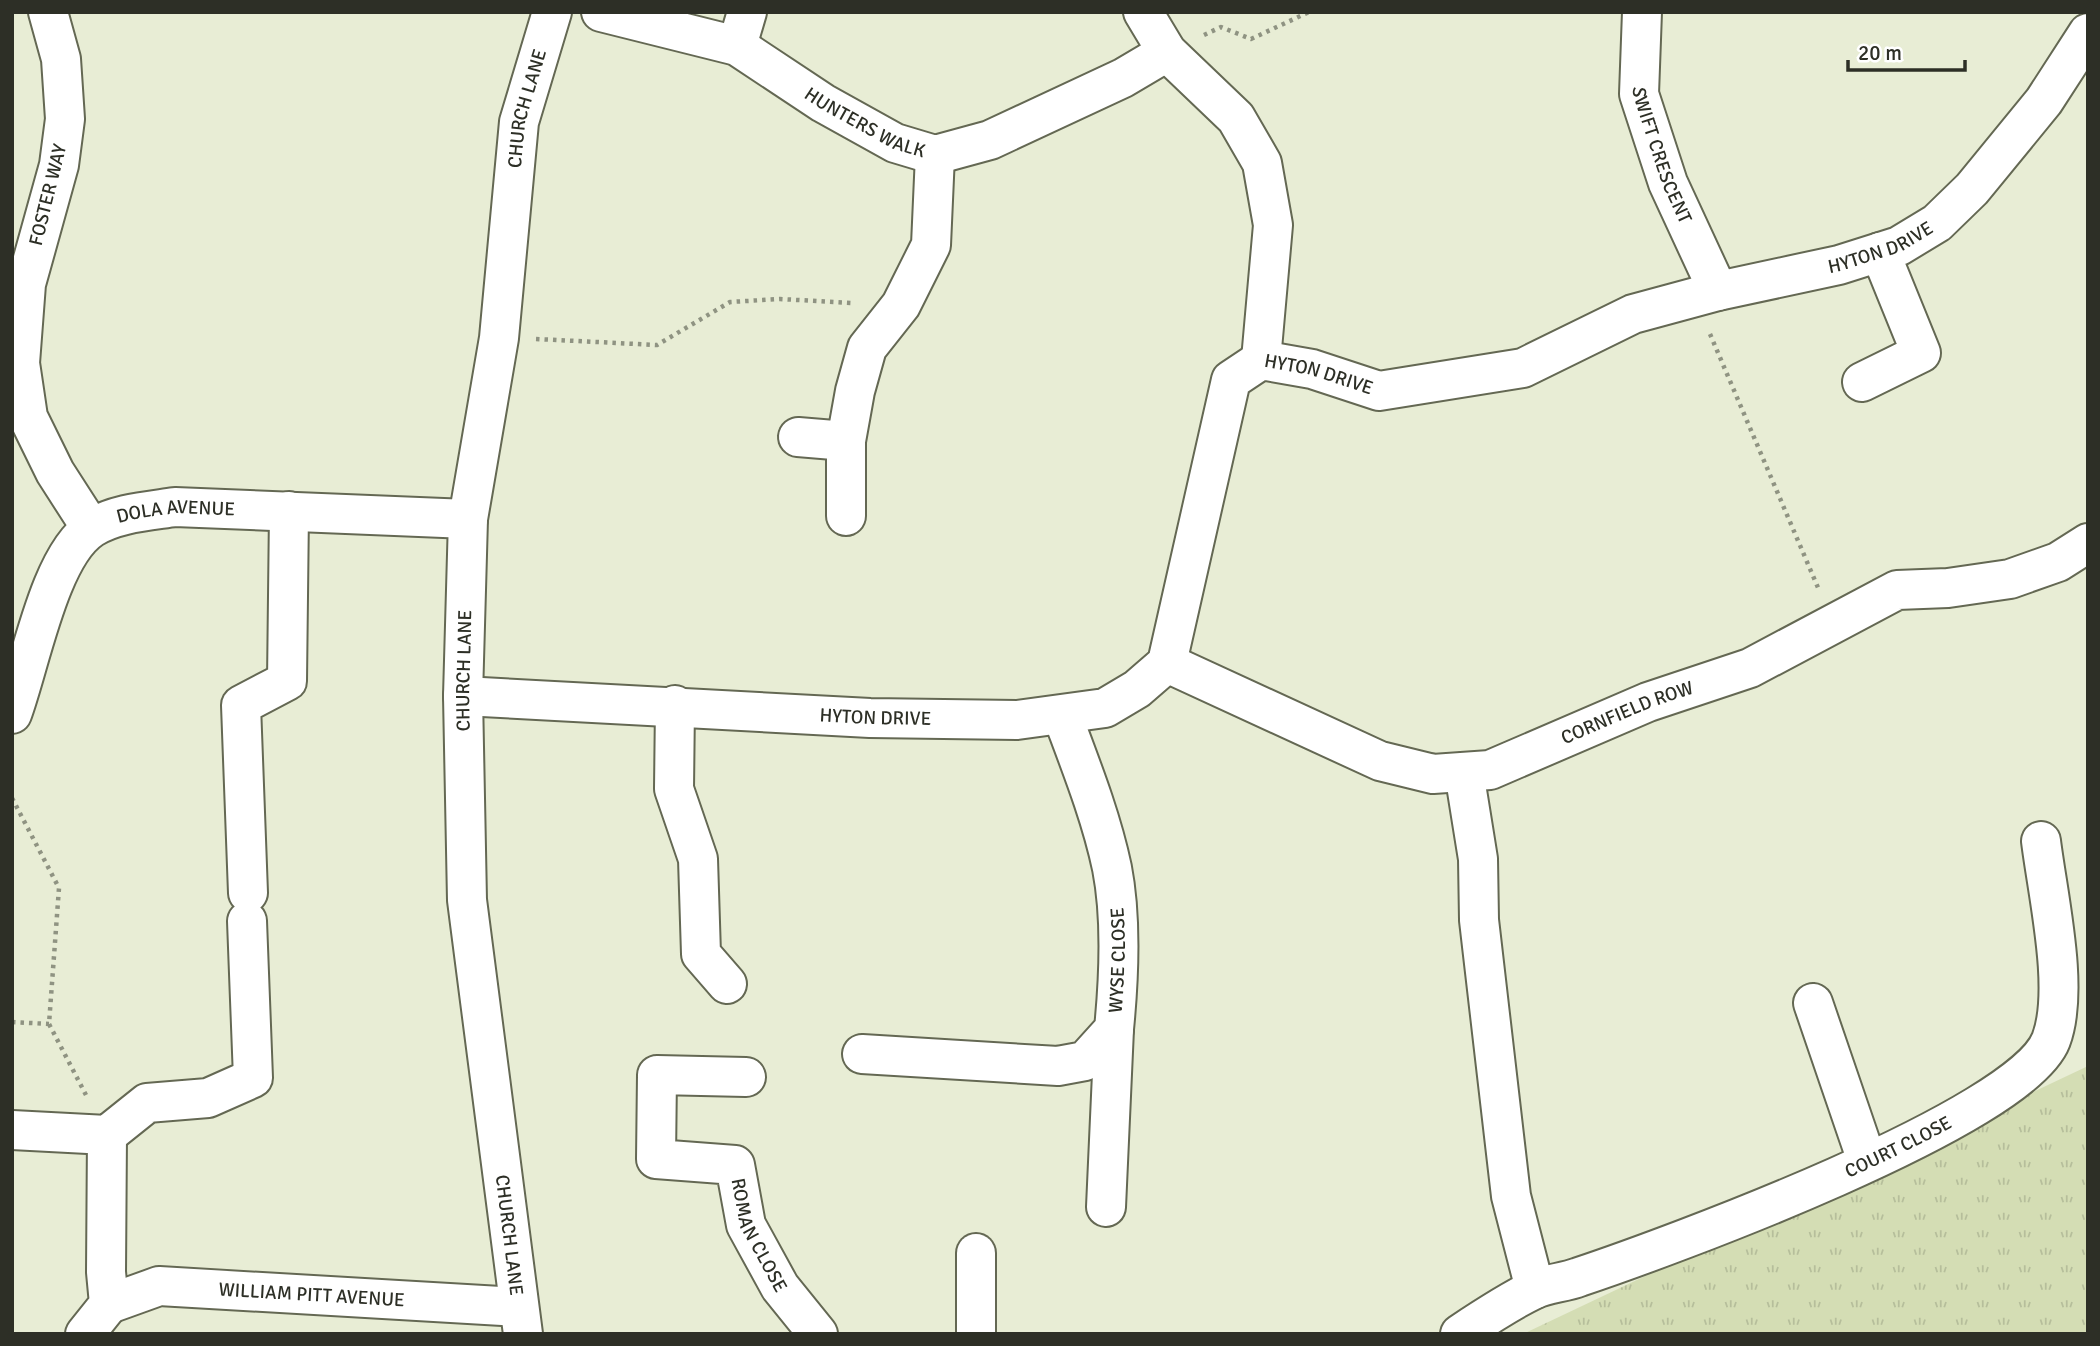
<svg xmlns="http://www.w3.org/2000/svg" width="2100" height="1346" font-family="Signika,sans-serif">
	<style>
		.grass { fill: url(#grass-tufts) }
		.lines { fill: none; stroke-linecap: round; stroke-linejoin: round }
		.minor-casing { stroke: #646853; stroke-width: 42 }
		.path { stroke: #8f9382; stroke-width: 4.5; stroke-dasharray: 3.5 5; stroke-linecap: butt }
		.minor { stroke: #fff; stroke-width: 38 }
		.labels { text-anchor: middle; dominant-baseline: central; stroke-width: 7; stroke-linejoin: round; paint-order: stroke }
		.street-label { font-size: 19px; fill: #2d2f26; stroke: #fff }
	</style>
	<defs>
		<pattern id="grass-tufts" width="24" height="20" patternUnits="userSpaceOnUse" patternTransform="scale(1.75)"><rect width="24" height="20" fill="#d4ddb4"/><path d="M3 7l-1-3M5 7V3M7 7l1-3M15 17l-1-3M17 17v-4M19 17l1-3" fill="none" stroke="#b6be9b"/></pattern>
	</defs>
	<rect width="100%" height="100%" fill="#e8edd5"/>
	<!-- grass -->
	<path class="grass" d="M2088,1066V1334H1523Z"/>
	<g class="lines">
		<!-- minor casing -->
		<g class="minor-casing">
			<g id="minor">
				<path d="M48,12L61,59L65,119L59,165L26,284L20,363L28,417L55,472L91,528"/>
				<path id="s1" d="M601,12L737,46L823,103L895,143L935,155L990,140L1123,78L1167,52"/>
				<path d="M1143,12L1167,52L1236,118L1262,163L1273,225L1261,360"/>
				<path id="s2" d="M1642,12L1639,94L1668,183L1718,291"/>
				<path d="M737,46L747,12"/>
				<path d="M1862,382L1921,353L1880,252"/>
				<path d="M798,437L846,441"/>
				<path d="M846,516V441L855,391L867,348L901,305L931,245L935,155"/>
				<path id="s3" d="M1167,663L1380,761L1433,774L1490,770L1648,702L1750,668L1897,590L1948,588L2010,579L2058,562L2088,543"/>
				<path id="s4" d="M463,696L870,718L1017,720L1105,708L1137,689L1167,663L1231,380L1261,360L1312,369L1379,391L1523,368L1633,314L1718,291L1839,265L1899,246L1937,223L1972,189L2044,101L2088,33"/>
				<path d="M675,705L674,789L698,859L701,954L727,984"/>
				<path id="s5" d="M12,714C30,666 49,556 92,528C116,513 149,511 175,507L468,519"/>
				<path d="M1464,772L1478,859L1479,920L1511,1196L1535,1289"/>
				<path d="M248,893L241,705L287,681L289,511"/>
				<path d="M1813,1003L1867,1161"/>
				<path id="s6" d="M862,1054L1058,1066L1085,1061L1114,1029C1119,978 1122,919 1112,868C1101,816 1081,766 1062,715"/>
				<path id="s7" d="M746,1077L657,1075L656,1159L735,1165L746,1225L780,1287L818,1334"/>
				<path d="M12,1130L107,1135L147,1103L208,1098L253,1078L247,921"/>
				<path d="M1106,1207L1114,1029"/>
				<path id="s8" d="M109,1304L159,1286L518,1307"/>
				<path d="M85,1334L109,1304L106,1272L107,1135"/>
				<path id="s9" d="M523,1334L467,900L463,696L468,519L499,338L519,122L552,12"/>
				<path d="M976,1334V1253"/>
				<path id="s10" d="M1460,1334C1484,1318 1508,1302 1533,1290C1547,1283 1564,1283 1579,1277C1666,1248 2021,1118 2051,1040C2070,990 2048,897 2041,841"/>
			</g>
		</g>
		<!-- path -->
		<path class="path" d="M1204,35L1221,27L1251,39L1309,12
			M1710,334L1819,590
			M536,339L657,345L730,302L780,299L852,303
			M12,798L59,888L49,1024L86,1095
			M12,1022L49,1024"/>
		<!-- minor -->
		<use href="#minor" class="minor"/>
	</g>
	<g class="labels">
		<!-- street labels -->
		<g class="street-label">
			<text stroke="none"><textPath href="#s9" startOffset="1234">CHURCH LANE</textPath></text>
			<text stroke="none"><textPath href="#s1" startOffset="290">HUNTERS WALK</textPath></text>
			<text stroke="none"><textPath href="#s2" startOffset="147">SWIFT CRESCENT</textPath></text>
			<text transform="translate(48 195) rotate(-76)">FOSTER WAY</text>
			<text stroke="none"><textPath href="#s4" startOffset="1694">HYTON DRIVE</textPath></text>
			<text stroke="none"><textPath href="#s4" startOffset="1106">HYTON DRIVE</textPath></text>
			<text stroke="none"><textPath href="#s5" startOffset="292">DOLA AVENUE</textPath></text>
			<text stroke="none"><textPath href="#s9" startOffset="667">CHURCH LANE</textPath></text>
			<text stroke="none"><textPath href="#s3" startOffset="495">CORNFIELD ROW</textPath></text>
			<text stroke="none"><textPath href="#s4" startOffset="413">HYTON DRIVE</textPath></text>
			<text stroke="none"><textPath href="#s6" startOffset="336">WYSE CLOSE</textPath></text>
			<text stroke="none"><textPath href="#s10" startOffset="478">COURT CLOSE</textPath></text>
			<text stroke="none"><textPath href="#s7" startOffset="327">ROMAN CLOSE</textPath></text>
			<text transform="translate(509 1235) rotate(83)">CHURCH LANE</text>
			<text stroke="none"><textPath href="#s8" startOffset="206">WILLIAM PITT AVENUE</textPath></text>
		</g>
	</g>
	<!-- border -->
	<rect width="2100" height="1346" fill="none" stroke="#2d2f26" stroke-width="28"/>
	<!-- scale -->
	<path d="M1848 60v10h117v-10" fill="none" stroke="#2d2f26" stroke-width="3.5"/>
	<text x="1858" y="60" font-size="21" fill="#2d2f26" stroke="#ffffff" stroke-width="5" paint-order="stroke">20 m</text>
</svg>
